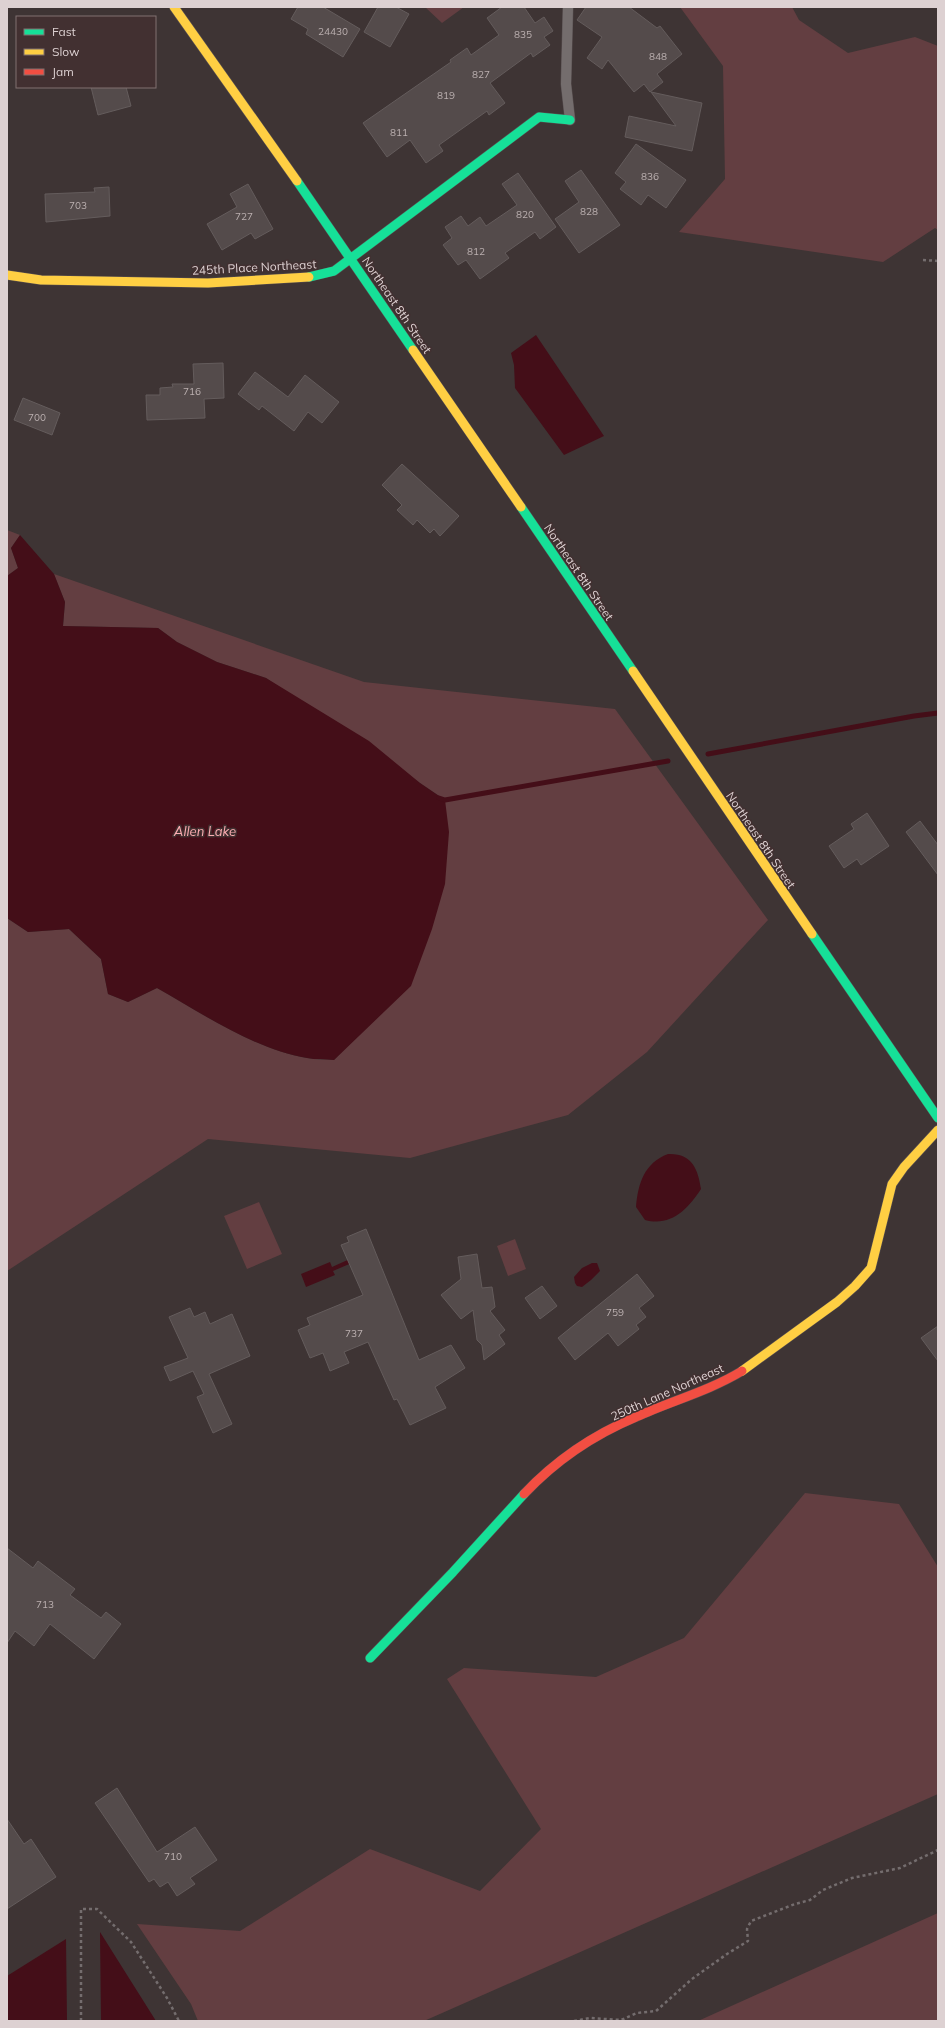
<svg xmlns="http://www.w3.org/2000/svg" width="945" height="2028" font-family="Mulish,sans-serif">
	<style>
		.green { fill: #633e41 }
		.water { fill: #440e18 }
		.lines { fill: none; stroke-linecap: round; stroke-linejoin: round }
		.stream { stroke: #440e18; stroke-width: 5 }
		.building { fill: #544b4b; stroke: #645c5c }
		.lane-casing { stroke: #595051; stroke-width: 11 }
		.fast-casing { stroke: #595051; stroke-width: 10 }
		.slow-casing { stroke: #595051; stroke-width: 10 }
		.jam-casing { stroke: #595051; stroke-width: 10 }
		.path { stroke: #746d6e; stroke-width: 2.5; stroke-dasharray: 3 3; stroke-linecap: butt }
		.lane { stroke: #746d6d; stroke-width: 10 }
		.fast { stroke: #16e098; stroke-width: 9 }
		.slow { stroke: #ffcf43; stroke-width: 9 }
		.jam { stroke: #f24e42; stroke-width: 9 }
		.labels { text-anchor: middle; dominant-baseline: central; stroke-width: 3; stroke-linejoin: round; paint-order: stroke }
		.number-label { font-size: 10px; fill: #bbb0b0 }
		.street-label { font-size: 12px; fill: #ddd1d2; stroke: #423031 }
		.water-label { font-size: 13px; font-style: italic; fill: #fcacb1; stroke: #423031 }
	</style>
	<rect width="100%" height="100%" fill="#3e3434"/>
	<!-- green -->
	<path class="green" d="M425,7H464L442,23Z
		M680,7H792L799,20L848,53L915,37L938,46V230L935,228L883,262L679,232L725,179L723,66Z
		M7,530L20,535L11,548L18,568L7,576Z
		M54,574L364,682L615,709L768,920L647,1052L568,1115L410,1158L208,1139L7,1271V918L28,932L69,929L101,959L108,994L128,1002L157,988C201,1013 256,1050 307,1058C315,1060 325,1059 334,1060L361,1032L445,800L266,678L217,662L177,642L158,628L63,626L65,602Z
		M259,1202L282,1254L247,1269L224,1216Z
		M515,1239L526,1269L508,1276L497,1246Z
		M805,1493L899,1504L938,1567V1794L424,2021H198L191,2004L137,1924L240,1931L370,1849L480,1891L541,1829L447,1679L464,1668L596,1677L684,1638Z
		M938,1913V2021H698Z"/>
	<!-- water -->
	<path class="water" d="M536,335L604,436L564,455L515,388L514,365L511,353Z
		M20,535L54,574L65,602L63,626L158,628L177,642L217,662L266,678L369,741L420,783L445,800L449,832L445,884L432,929L411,986L334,1060C325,1059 316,1060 307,1058C256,1050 201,1013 157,988L128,1002L108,994L101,959L69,929L28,932L7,918V576L18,568L11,548Z
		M668,1154C692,1153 698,1169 701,1189C688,1209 671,1227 645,1220L636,1207C638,1184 644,1163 668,1154Z
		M352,1258L354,1262L333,1271L335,1275L306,1287L301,1274L330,1262L332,1267Z
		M592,1263H597L600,1271L591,1280L582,1287L577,1286L575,1283L574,1277L582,1268Z
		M100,1932L156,2021H101Z
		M66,1939L67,2021H7V1976Z"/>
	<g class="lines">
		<!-- stream -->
		<path class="stream" d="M708,754L914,716L938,713
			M439,798L445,800L668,761"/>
	</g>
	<!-- building -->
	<path class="building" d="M298,7H323L360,29L343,57L306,34L308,29L291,19Z
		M378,7H396L409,14L390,47L364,32Z
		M502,7H524L535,23L544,17L553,31L544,37L550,45L533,57L531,53L490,83L505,103L489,115L487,111L439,145L443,151L426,163L410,140L387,157L363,123L451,62L450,60L467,48L471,55L499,35L487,18Z
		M586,7H629L657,28L660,26L682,54L657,74L663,82L650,92L644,84L634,92L608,60L602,69L587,58L602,37L577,20Z
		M91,87H126L131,106L98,115Z
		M651,92L702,103L692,151L625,137L629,116L676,126Z
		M636,144L686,180L666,208L648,195L641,205L620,189L626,182L615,173Z
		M581,170L620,225L579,253L555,219L579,202L565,181Z
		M518,173L556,227L540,239L535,232L505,253L509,258L480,279L466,260L458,265L443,245L452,238L445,227L461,216L468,226L480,217L486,226L517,205L502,184Z
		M248,184L273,229L255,239L251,233L222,250L207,224L237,207L230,194Z
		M109,187L110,216L46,222L45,194L95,192L94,188Z
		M223,363L224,398L204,399L205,418L147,420L146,395H160V388L173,387L172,384H194L193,364Z
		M255,372L288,397L305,375L339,402L322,423L308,412L294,431L262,406L259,410L238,394Z
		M23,398L60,413L52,435L14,420Z
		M402,464L459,516L440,536L434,529L430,533L417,520L413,525L397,510L402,505L382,485Z
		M867,813L889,846L861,865L857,859L844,868L829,846L854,829L851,824Z
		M920,821L938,845V875L906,832Z
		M366,1229L419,1360L451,1345L465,1368L435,1387L446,1408L410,1425L397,1399L394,1400L368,1342L344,1352L349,1363L330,1371L323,1353L310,1358L298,1330L310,1325L307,1318L363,1295L341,1245L349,1242L347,1237Z
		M477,1254L482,1288L492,1287L495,1307L490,1311L505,1330L499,1335L505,1344L484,1360L482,1345L477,1340L473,1310L461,1319L441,1295L461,1279L458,1257Z
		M637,1274L654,1296L639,1308L646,1317L636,1325L639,1329L618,1346L608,1333L575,1360L558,1338Z
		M542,1286L557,1306L540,1319L525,1298Z
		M190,1308L194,1317L205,1312L210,1324L232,1314L250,1356L209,1374L232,1424L213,1433L197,1397L204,1394L193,1371L170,1381L164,1367L188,1358L169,1317Z
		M938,1326V1361L921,1338Z
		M7,1548L33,1568L38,1561L75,1589L70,1595L101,1618L106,1612L121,1624L94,1659L50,1624L34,1646L15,1631L7,1643Z
		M117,1788L157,1852L195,1827L217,1860L190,1878L195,1884L177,1896L168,1882L160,1887L154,1879L149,1882L95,1803Z
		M7,1819L24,1844L31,1839L56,1877L7,1909Z"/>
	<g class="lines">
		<!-- lane casing -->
		<g class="lane-casing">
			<path id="lane" d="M568,7L566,84L570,120"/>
		</g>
		<!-- fast casing -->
		<g class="fast-casing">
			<path id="fast" d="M297,181L413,350
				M309,277L334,271L539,117L570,120
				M521,507L633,671
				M812,934L938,1118
				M370,1658L453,1572L524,1494"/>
		</g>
		<!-- slow casing -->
		<g class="slow-casing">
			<path id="slow" d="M174,7L297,181
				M7,275L41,280L208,283L309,277
				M413,350L521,507
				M633,671L812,934
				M742,1371L837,1302L855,1286L871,1268L892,1184L904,1167L938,1130"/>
		</g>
		<!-- jam casing -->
		<g class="jam-casing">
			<path id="jam" d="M524,1494C556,1460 593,1435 636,1417C671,1401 709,1391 742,1371"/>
		</g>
		<!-- path -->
		<path class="path" d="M923,260L938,261
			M81,2021V1909H97L131,1942L167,1998L179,2021
			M574,2021L590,2018L621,2020L637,2013L656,2011L692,1979L727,1954L748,1941L747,1929L751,1921L795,1904L810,1900L823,1890L852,1878L900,1868L938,1850"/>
		<!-- lane -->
		<use href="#lane" class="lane"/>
		<!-- fast -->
		<use href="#fast" class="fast"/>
		<!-- slow -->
		<use href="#slow" class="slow"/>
		<!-- jam -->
		<use href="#jam" class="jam"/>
	</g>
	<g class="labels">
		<!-- number labels -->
		<g class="number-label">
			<text x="333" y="31">24430</text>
			<text x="523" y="34">835</text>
			<text x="658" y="56">848</text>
			<text x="481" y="74">827</text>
			<text x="446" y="95">819</text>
			<text x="399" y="132">811</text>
			<text x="650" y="176">836</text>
			<text x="78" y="205">703</text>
			<text x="589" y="211">828</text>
			<text x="525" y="214">820</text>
			<text x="244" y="216">727</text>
			<text x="476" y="251">812</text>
			<text x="192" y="391">716</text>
			<text x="37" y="417">700</text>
			<text x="615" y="1312">759</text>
			<text x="354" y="1333">737</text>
			<text x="45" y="1604">713</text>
			<text x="173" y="1856">710</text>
		</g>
		<!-- street labels -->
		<g class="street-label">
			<text transform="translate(254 267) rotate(-3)">245th Place Northeast</text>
			<text transform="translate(397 305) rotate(56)">Northeast 8th Street</text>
			<text transform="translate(579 572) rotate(56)">Northeast 8th Street</text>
			<text transform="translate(761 840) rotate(56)">Northeast 8th Street</text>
			<text transform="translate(667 1392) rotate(-24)">250th Lane Northeast</text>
		</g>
		<!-- water labels -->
		<g class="water-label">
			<text x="205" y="831">Allen Lake</text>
		</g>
	</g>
	<!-- border -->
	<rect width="945" height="2028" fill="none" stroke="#ddd1d2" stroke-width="16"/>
	<!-- legend -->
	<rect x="16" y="16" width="140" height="72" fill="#423031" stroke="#807071"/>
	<rect x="24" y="29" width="20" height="6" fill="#16e098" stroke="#807071"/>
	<text x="52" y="36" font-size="12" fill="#ddd1d2">Fast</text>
	<rect x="24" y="49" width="20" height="6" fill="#ffcf43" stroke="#807071"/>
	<text x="52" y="56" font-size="12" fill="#ddd1d2">Slow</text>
	<rect x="24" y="69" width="20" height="6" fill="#f24e42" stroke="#807071"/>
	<text x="52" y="76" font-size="12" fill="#ddd1d2">Jam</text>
</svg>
